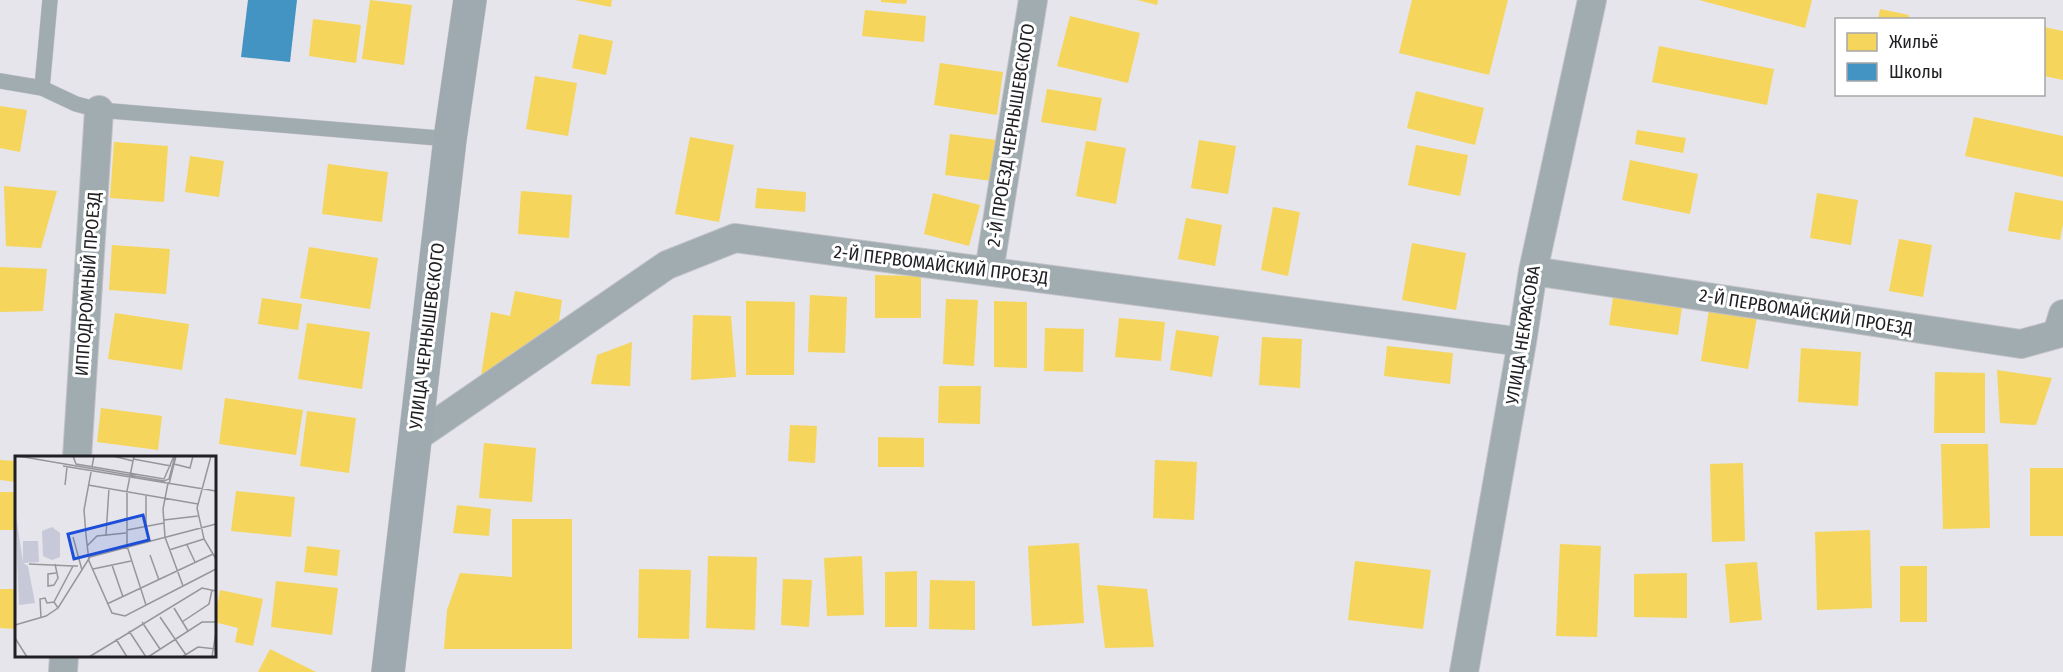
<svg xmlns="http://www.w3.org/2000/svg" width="2063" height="672" font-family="'Fira Sans Condensed',sans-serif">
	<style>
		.homes { fill: #f6d55c }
		.schools { fill: #4393c3 }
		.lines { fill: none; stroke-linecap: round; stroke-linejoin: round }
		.lane-casing { stroke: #c2c2c6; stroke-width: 16 }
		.street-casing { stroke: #c2c2c6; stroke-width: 30 }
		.secondary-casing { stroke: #c2c2c6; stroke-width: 34 }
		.lane { stroke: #a0acb0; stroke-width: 15 }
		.street { stroke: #a0acb0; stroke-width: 28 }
		.secondary { stroke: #9eaaaf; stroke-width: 33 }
		.labels { text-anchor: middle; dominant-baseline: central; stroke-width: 6; stroke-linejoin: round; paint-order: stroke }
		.street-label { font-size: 18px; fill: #202024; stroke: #fff }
		.inset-road { fill: none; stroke: #96969b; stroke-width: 1.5 }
		.view { fill: #1d4ed8; fill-opacity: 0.15; stroke: #1d4ed8; stroke-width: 3 }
		.inset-edge { fill: none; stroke: #202024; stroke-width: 3 }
	</style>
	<rect width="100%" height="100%" fill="#e5e5eb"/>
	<!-- homes -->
	<path class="homes" d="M370,0L412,5L404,65L362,59Z
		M575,0H612L611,7Z
		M881,0H907L906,4L881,2Z
		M1137,0H1158L1157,5Z
		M1412,0H1508L1489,75L1399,53Z
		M1699,0H1812L1805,28Z
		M1880,9L1909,15L1908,20H1878Z
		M865,10L926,16L924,42L862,36Z
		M1070,16L1140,33L1128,83L1057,66Z
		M313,19L361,25L356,63L309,56Z
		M2044,27L2063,31V80L2044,76Z
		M579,34L613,41L606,75L572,68Z
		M1659,46L1774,69L1767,105L1652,82Z
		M940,63L1003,72L997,115L934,105Z
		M535,76L577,83L568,136L526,129Z
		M1047,89L1102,98L1096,131L1041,122Z
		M1416,91L1484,108L1475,145L1407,128Z
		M0,106L27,110L20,152L0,148Z
		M1974,117L2063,136V177L1965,156Z
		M1637,130L1686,138L1683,153L1635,144Z
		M950,134L997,140L992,181L945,175Z
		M690,137L734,145L719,222L675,214Z
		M1199,140L1236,146L1228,194L1191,188Z
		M1086,141L1126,148L1116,204L1076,196Z
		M114,142L168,146L164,202L110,198Z
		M1416,145L1468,155L1460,196L1408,185Z
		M190,156L224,161L219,197L185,192Z
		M1630,160L1698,174L1690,214L1622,200Z
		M328,164L388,172L382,222L322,214Z
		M4,186L57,191L41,248L6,246Z
		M757,188L806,192L805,212L755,208Z
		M521,191L572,195L569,238L518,234Z
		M2015,192L2063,201V224L2060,240L2008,231Z
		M933,193L980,205L969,246L924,234Z
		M1817,193L1858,200L1851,245L1810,238Z
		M1273,207L1300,212L1288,276L1261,270Z
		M1186,218L1222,225L1215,266L1178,259Z
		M1899,239L1932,245L1923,297L1889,291Z
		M1412,243L1466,253L1456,310L1402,300Z
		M112,245L170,249L166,294L109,290Z
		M309,247L378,258L370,309L300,298Z
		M0,267L47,269L43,311L0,312Z
		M875,275L921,276V318H875Z
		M1614,290L1683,300L1678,335L1609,325Z
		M515,291L562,300L559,321L481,376L491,312L510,316Z
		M810,295L847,297L845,353L808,352Z
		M262,298L302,304L298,330L258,324Z
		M946,299L978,300L974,366L943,364Z
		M746,301L795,302L794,375H746Z
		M994,301L1027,302V368L994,367Z
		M1710,303L1758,311L1748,369L1701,361Z
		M115,313L189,324L182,370L108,359Z
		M693,315L731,316L736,377L691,380Z
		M1119,318L1165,322L1161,361L1115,357Z
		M307,323L370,332L362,389L298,379Z
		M1045,328L1084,329L1083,372L1044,371Z
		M1176,330L1219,336L1212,377L1170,370Z
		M1262,337L1302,339L1300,388L1259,385Z
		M632,342L630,386L591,384L597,355Z
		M1387,346L1453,353L1450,384L1384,376Z
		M1801,348L1861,352L1858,406L1798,402Z
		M1997,370L2052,378L2036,425L2000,423Z
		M1935,372L1985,373V433H1934Z
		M939,386H981L980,424L938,423Z
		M225,398L303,410L296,455L219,444Z
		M101,408L162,416L158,450L97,442Z
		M307,411L356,418L349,473L300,466Z
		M790,425L817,426L815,463L788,461Z
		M878,437L924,438V467H878Z
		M484,443L536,448L532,502L479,498Z
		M1941,444H1988L1990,528L1943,529Z
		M0,460L16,461V482L0,480Z
		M1155,460L1197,462L1194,520L1153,518Z
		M1743,463L1745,541L1712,542L1710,464Z
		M2030,468H2063V536H2030Z
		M236,491L295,497L291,537L231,531Z
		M0,492H16V530H0Z
		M457,505L491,509L489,536L453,533Z
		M512,519H572V649H444L447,610L460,573L512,577Z
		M1870,530L1872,608L1817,610L1815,532Z
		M1079,543L1084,623L1032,626L1028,546Z
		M1560,544L1601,546L1597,637L1556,636Z
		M307,546L340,550L337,576L304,572Z
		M708,556L757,557L755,630L706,628Z
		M862,556L864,615L827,616L824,558Z
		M1355,561L1431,570L1423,629L1348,620Z
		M1757,562L1762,620L1730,623L1725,564Z
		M1900,566H1927V622H1900Z
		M639,569L691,570L689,639L638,638Z
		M917,571V627H885V572Z
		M1687,573V618L1634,617V574Z
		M783,579L812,580L809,627L781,625Z
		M930,580L975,581V630L929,629Z
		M276,581L338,588L332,635L271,627Z
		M1097,585L1147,589L1154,647L1105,648Z
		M0,589H16V629L0,628Z
		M220,590L263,599L253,646L235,642L238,628L214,622Z
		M270,649L316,672H258Z"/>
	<!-- schools -->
	<path class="schools" d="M248,0H297L290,62L241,57Z"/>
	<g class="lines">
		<!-- lane casing -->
		<g class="lane-casing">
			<path id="lane" d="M0,81L42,88L76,104L99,110L450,139
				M42,88L50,0"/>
		</g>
		<!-- street casing -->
		<g class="street-casing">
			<path id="street" d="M989,271L1033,0
				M1533,271L2021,344L2057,334L2063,314
				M415,438L667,265L735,238L1522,342
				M77,458L99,110
				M63,672L64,656
				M1464,672L1522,342L1533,271L1592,0"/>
		</g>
		<!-- secondary casing -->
		<g class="secondary-casing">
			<path id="secondary" d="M388,672L450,139L470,0"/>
		</g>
		<!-- lane -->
		<use href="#lane" class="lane"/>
		<!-- street -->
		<use href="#street" class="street"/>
		<!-- secondary -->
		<use href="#secondary" class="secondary"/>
	</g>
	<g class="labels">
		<!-- street labels -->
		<g class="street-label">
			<text transform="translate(1011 135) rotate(-81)">2-Й ПРОЕЗД ЧЕРНЫШЕВСКОГО</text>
			<text transform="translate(941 265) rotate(7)">2-Й ПЕРВОМАЙСКИЙ ПРОЕЗД</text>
			<text transform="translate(88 284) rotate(-86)">ИППОДРОМНЫЙ ПРОЕЗД</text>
			<text transform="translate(1806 312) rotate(9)">2-Й ПЕРВОМАЙСКИЙ ПРОЕЗД</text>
			<text transform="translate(1523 335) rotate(-81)">УЛИЦА НЕКРАСОВА</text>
			<text transform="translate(427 336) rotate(-83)">УЛИЦА ЧЕРНЫШЕВСКОГО</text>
		</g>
	</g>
	<!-- overview -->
	<g transform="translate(15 456)">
		<rect width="201" height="201" fill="#e5e5eb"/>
		<path d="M0,54L8,106V85H23L24,106L8,107L13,110L20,147L4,149ZM37,71L45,77V101L37,104L28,100L27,75Z" fill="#c7c8d8"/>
		<path class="inset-road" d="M3,0L149,25L154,23L160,0M58,0L61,8L149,23L159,0M79,0L69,54L71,79L74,105L97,157L110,160L201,113M98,0L118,5M119,0L112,35V90L131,149M196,0L182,52L189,83L201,103M118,3L156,10M159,8L175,12L178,0M48,10L201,35M153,27L148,53L150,81L168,130M154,28L161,0M50,29L52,11M73,29L183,48M131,39V69M149,64L183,60M112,74L149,67M91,79L94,32M58,81L67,114M172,89L180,106M72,90L82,80L111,77M154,94L189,83M135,99L144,124M14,108L58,110M40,108L43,122L39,129L33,130V118L41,117M97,109L108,141M78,113L116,105M92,148L198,98M43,152L39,146L58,110H63M159,152L173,175M145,161L171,199M26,162L25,143L30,142L32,147L39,146M127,166L145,193M167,166L194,148L197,134M0,169L31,160L43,152L75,101L201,68M114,175L131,201M0,182L12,201M101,183L112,201M74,201L187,132L201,135M133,201L187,166H201M167,201L183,191L201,193M197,201L201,176"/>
		<path class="view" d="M128,59L134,84L59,103L53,78Z"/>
		<rect width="201" height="201" class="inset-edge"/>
	</g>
	<!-- legend -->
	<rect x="1835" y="18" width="210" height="78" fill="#ffffff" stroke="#a6a6a7" stroke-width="1.5"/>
	<rect x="1847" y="33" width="30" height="18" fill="#f6d55c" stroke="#a6a6a7" stroke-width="1.5"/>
	<text x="1889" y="48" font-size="18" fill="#202024">Жильё</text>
	<rect x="1847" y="63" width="30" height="18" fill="#4393c3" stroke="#a6a6a7" stroke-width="1.5"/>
	<text x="1889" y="78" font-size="18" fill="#202024">Школы</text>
</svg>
